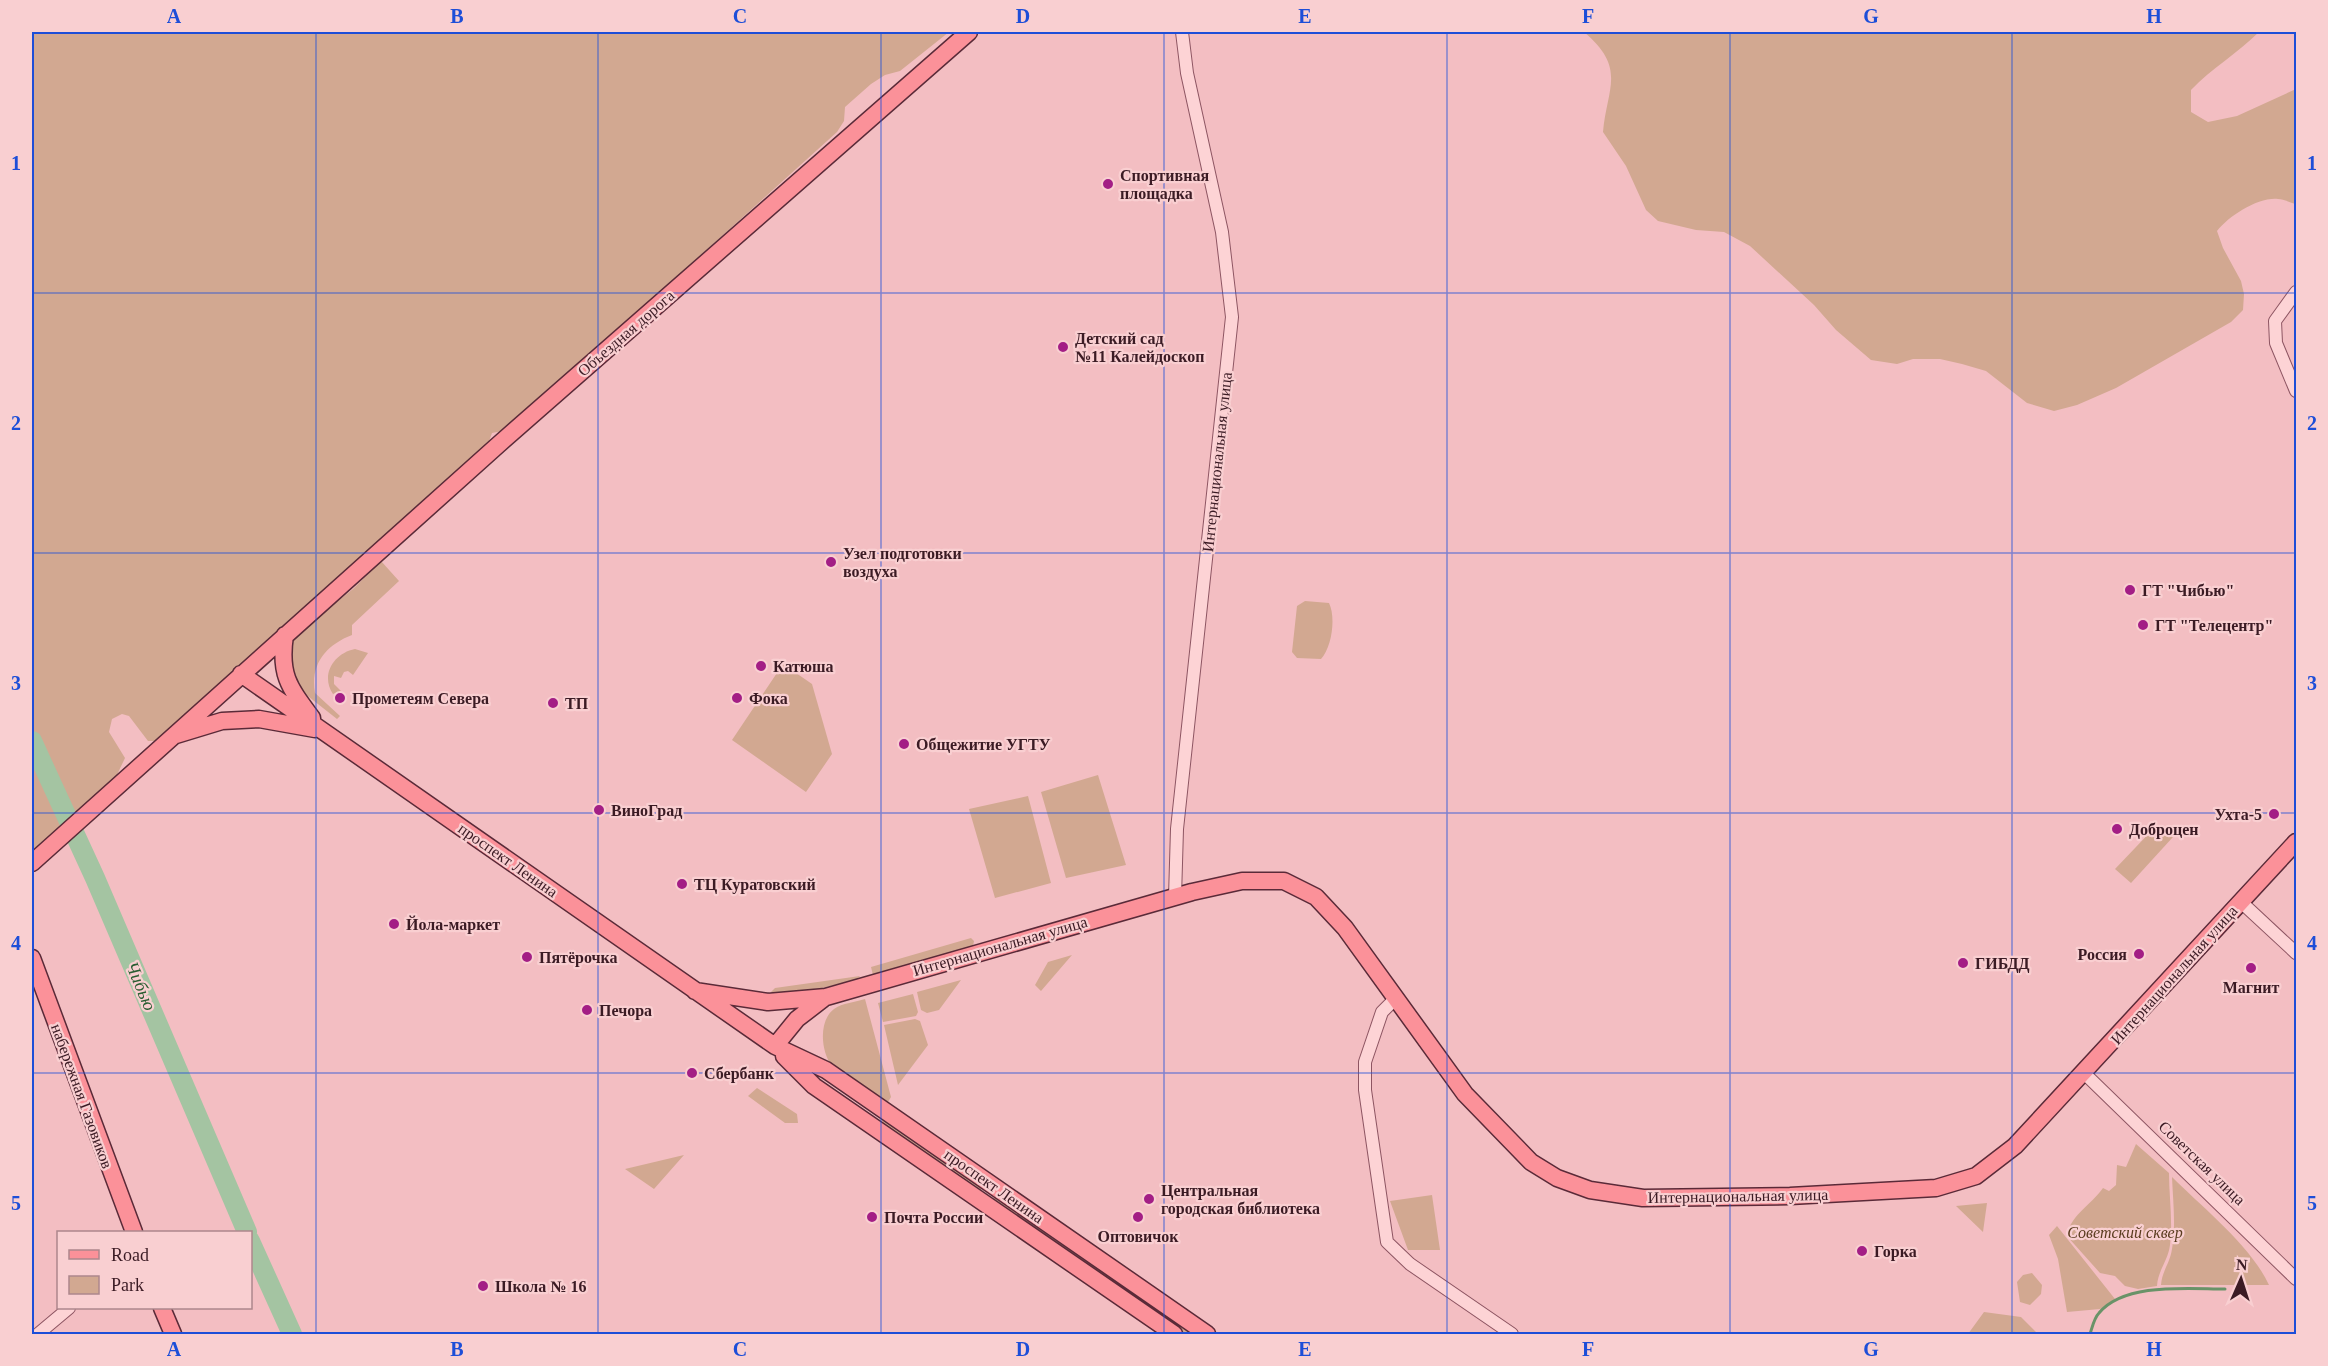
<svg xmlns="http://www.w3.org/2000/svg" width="2328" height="1366" font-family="Georgia,serif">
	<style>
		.green { fill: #d2a891 }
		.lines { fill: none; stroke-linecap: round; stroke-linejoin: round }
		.stream { stroke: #699368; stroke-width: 3 }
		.river { stroke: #a4c4a2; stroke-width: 20 }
		.minor-casing { stroke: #8d5562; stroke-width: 14 }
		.major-casing { stroke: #5a2a38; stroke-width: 19 }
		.minor { stroke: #fdd3d5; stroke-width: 12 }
		.major { stroke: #fb9199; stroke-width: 16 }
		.grid { fill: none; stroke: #1d4ed8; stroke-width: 1.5; stroke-opacity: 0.55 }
		.poi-dot { fill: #a31e85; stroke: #f9cfd1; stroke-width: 2 }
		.labels { text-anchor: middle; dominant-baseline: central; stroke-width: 4.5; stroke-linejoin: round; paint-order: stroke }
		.poi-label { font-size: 16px; font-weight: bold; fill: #3b1b24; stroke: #f9cfd1; text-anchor: start }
		.street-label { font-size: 16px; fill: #3b1b24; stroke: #f9cfd1 }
		.park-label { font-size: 16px; font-style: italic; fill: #5a3c1f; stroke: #f9cfd1 }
		.water-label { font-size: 18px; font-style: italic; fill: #285d31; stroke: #f9cfd1 }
		.neatline { fill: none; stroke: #1d4ed8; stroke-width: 2 }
		.grid-label { font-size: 20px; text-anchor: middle; font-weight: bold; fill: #1d4ed8 }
	</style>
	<rect width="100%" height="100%" fill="#f3bec2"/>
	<!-- green -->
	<path class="green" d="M32,32H949L900,71L885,75L871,84L845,107L844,121L837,132L507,430L492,433L488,444L155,741H148L129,716L122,714L112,719L109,732L125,758L115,779L32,853Z
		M1584,32H1862L1915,34L1942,32H2259C2238,53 2212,68 2191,90V112L2208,122L2237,116L2296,89V204C2291,203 2284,199 2278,199C2258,197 2229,216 2217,231L2223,248L2241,281L2244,294L2243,310L2231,322L2116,388L2077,405L2054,411L2027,403L1986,371L1962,364L1940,359H1913L1897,364L1871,360L1836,330L1814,305L1750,246L1724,232L1696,230L1658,221L1646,210L1626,166L1603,132C1607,88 1627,68 1584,32Z
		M381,561L399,581L352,625V635C326,645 310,664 315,693L340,716L337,719L295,686L286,647L296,634L353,589Z
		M1305,601L1329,603C1336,617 1332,647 1321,659L1297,658L1292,652L1297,606Z
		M355,649L368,653L353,675L348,671L344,672L341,678L334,676V684L341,691L333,694C320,675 334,653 355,649Z
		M783,664L812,684L832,754L806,792L732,740Z
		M1098,775L1126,865L1066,878L1041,792Z
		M1028,796L1051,883L995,898L969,809Z
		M2156,826L2173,837L2131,883L2115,869Z
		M971,938L974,941L973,946L873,975L871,967Z
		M1072,955L1041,991L1035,985L1048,962Z
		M860,976L856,980L813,990L772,995L771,992L775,988Z
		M961,980L939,1010L927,1013L921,1010L917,992Z
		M913,994L918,1012L916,1016L883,1022L878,1003Z
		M865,999L891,1097L888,1102L832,1066C821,1052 818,1021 834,1009C842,1003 856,1002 865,999Z
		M915,1019L920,1021L928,1045L898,1085L884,1025Z
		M757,1088L797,1114L798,1123H785L748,1096Z
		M884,1119L983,1187L979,1192L881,1124Z
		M2136,1144L2169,1173C2169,1196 2173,1222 2170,1245C2168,1261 2158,1270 2157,1286L2138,1289L2125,1286L2115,1276L2100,1273L2066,1235C2074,1212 2090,1206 2103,1188L2109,1191L2116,1185L2117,1165L2126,1167Z
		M684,1155L654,1189L625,1169Z
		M2172,1177C2203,1208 2251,1246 2269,1285H2161C2162,1271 2170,1263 2172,1249C2176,1226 2173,1201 2172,1177Z
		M996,1195L1198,1334H1185L992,1201Z
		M1432,1195L1440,1250H1408L1390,1201Z
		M1987,1203L1983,1232L1956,1206Z
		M2057,1226L2115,1299L2100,1309L2067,1312L2058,1259L2049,1235Z
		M2032,1273L2042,1285L2041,1294L2030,1305L2020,1302L2017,1282L2023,1275Z
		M1984,1312L2021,1317L2038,1334H1968Z"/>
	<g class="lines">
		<!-- stream -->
		<path class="stream" d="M2090,1334C2092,1328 2094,1318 2099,1313C2125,1282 2189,1289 2225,1289"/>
		<!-- river -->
		<path class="river" d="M32,741L95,878L247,1232
			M250,1241L292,1334"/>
		<!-- minor casing -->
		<g class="minor-casing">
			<path id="minor" d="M2296,292L2275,321L2276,343L2296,391
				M1175,897L1177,829L1232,317L1222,232L1187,73L1182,32
				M2240,901L2296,953
				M1396,998L1382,1012L1365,1062V1090L1387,1242L1410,1264L1512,1334
				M2084,1073L2296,1279
				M38,1334L69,1308"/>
		</g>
		<!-- major casing -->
		<g class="major-casing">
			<path id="major" d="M285,635C279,675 289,687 312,718
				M241,674L775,1046L826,1070L1207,1334
				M176,735L222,721L259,719L315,729
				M32,863L498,445L969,32
				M32,958L134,1232
				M695,991L768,1002L826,997L1192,892L1242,881H1284L1316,897L1345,928L1465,1094L1531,1162L1557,1178L1590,1190L1643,1198L1790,1196L1936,1188L1976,1176L2015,1146L2296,842
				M775,1046L797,1019L823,999
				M784,1056L814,1086L1174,1334
				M162,1308L173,1334"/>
		</g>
		<!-- minor -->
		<use href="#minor" class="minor"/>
		<!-- major -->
		<use href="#major" class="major"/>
	</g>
	<!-- grid -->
	<path class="grid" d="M316,32V1334M598,32V1334M881,32V1334M1164,32V1334M1447,32V1334M1730,32V1334M2012,32V1334M32,293H2296M32,553H2296M32,813H2296M32,1073H2296"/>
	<!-- markers -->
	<g class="poi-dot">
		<circle cx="1108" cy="184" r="6"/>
		<circle cx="1063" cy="347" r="6"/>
		<circle cx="831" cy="562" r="6"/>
		<circle cx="2130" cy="590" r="6"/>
		<circle cx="2143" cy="625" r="6"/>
		<circle cx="761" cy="666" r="6"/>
		<circle cx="340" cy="698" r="6"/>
		<circle cx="737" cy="698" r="6"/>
		<circle cx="553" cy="703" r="6"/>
		<circle cx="904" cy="744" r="6"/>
		<circle cx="599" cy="810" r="6"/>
		<circle cx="2274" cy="814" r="6"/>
		<circle cx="2117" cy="829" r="6"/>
		<circle cx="682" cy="884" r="6"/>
		<circle cx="394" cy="924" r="6"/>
		<circle cx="2139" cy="954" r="6"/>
		<circle cx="527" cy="957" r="6"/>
		<circle cx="1963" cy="963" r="6"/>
		<circle cx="2251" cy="968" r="6"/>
		<circle cx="587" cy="1010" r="6"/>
		<circle cx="692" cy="1073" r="6"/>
		<circle cx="1149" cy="1199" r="6"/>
		<circle cx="872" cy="1217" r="6"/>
		<circle cx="1138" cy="1217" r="6"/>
		<circle cx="1862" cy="1251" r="6"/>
		<circle cx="483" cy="1286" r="6"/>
	</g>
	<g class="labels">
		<!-- poi labels -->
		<g class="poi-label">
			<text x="1120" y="175">Спортивная<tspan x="1120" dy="18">площадка</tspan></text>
			<text x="1075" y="338">Детский сад<tspan x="1075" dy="18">№11 Калейдоскоп</tspan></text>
			<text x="843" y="553">Узел подготовки<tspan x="843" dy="18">воздуха</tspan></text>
			<text x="2142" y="590">ГТ "Чибью"</text>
			<text x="2155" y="625">ГТ "Телецентр"</text>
			<text x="773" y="666">Катюша</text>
			<text x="352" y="698">Прометеям Севера</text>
			<text x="749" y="698">Фока</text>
			<text x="565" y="703">ТП</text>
			<text x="916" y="744">Общежитие УГТУ</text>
			<text x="611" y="810">ВиноГрад</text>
			<text x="2262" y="814" text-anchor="end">Ухта-5</text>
			<text x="2129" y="829">Доброцен</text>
			<text x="694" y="884">ТЦ Куратовский</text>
			<text x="406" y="924">Йола-маркет</text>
			<text x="2127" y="954" text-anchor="end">Россия</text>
			<text x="539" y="957">Пятёрочка</text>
			<text x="1975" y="963">ГИБДД</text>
			<text x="2251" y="987" text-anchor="middle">Магнит</text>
			<text x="599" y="1010">Печора</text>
			<text x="704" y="1073">Сбербанк</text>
			<text x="1161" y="1190">Центральная<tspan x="1161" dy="18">городская библиотека</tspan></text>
			<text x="884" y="1217">Почта России</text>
			<text x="1138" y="1236" text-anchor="middle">Оптовичок</text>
			<text x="1874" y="1251">Горка</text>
			<text x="495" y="1286">Школа № 16</text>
		</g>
		<!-- street labels -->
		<g class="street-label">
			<text transform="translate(626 333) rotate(-41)">Объездная дорога</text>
			<text transform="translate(1217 462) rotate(-84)">Интернациональная улица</text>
			<text transform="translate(508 860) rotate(35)">проспект Ленина</text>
			<text transform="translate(1000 946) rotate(-16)">Интернациональная улица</text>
			<text transform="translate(2174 975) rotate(-48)">Интернациональная улица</text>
			<text transform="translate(82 1096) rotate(70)">набережная Газовиков</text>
			<text transform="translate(2202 1163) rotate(44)">Советская улица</text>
			<text transform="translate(994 1186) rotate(35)">проспект Ленина</text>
			<text transform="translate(1738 1196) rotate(-1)">Интернациональная улица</text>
		</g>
		<!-- park labels -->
		<g class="park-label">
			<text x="2125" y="1232">Советский сквер</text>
		</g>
		<!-- water labels -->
		<g class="water-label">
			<text transform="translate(141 986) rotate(67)">Чибью</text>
		</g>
	</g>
	<!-- border -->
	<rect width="2328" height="1366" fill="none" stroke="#f9cfd1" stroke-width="66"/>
	<!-- legend -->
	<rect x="57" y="1231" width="195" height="78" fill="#f9cfd1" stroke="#ad878c" stroke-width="1.5"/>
	<rect x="69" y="1250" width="30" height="9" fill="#fb9199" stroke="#ad878c" stroke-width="1.5"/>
	<text x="111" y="1261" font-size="18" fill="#3b1b24">Road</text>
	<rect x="69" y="1276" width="30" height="18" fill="#d2a891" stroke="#ad878c" stroke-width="1.5"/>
	<text x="111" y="1291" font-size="18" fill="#3b1b24">Park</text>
	<!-- north arrow -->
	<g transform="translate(2241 1279) rotate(3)" stroke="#f9cfd1" stroke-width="4.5" paint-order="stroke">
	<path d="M0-4.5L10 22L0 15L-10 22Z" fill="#3b1b24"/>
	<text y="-9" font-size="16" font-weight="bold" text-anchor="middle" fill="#3b1b24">N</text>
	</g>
	<rect x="33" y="33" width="2262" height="1300" class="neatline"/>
	<g class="grid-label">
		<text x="174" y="23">A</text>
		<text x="457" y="23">B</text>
		<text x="740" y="23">C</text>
		<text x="1023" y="23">D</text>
		<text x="1305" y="23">E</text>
		<text x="1588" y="23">F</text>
		<text x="1871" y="23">G</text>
		<text x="2154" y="23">H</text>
		<text x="16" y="170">1</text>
		<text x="2312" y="170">1</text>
		<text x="16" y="430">2</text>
		<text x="2312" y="430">2</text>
		<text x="16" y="690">3</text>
		<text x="2312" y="690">3</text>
		<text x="16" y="950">4</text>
		<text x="2312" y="950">4</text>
		<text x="16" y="1210">5</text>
		<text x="2312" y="1210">5</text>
		<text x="174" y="1356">A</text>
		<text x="457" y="1356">B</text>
		<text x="740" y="1356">C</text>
		<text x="1023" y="1356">D</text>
		<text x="1305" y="1356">E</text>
		<text x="1588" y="1356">F</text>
		<text x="1871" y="1356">G</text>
		<text x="2154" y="1356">H</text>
	</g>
</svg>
